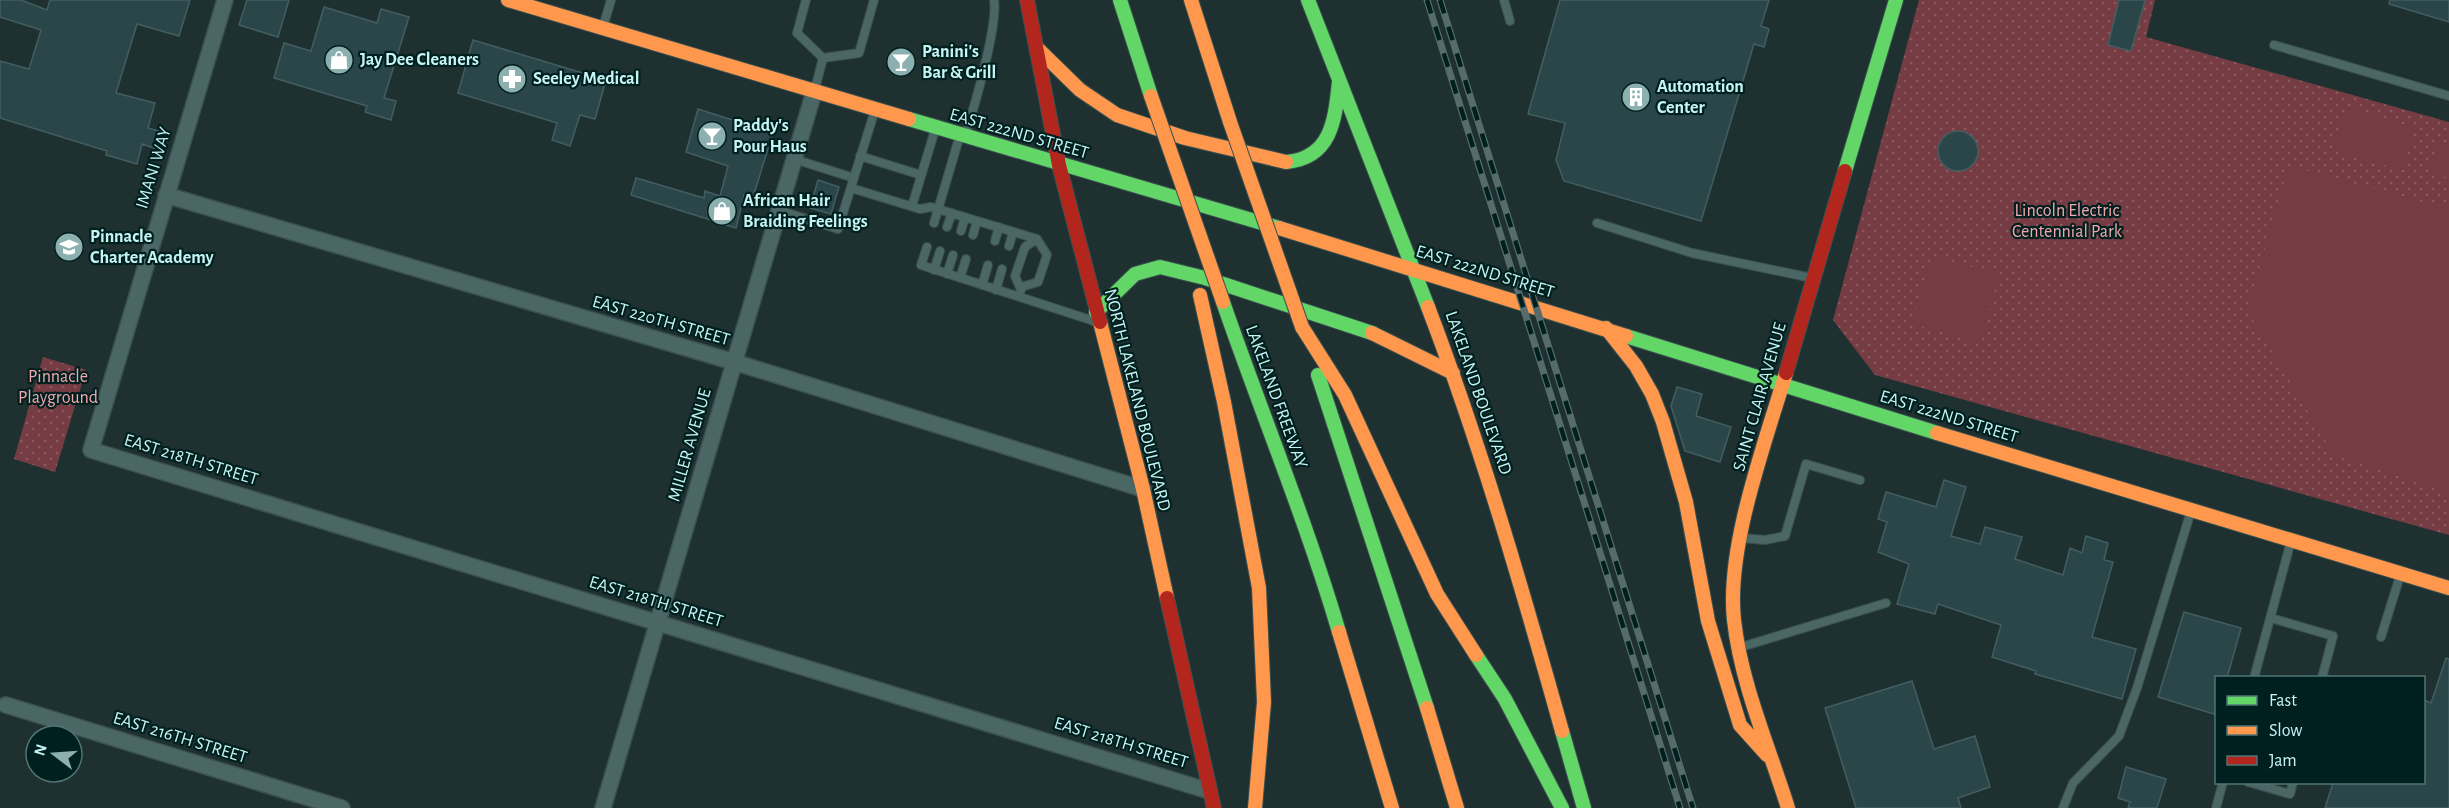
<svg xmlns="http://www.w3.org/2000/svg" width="2449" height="808" font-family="'Alegreya Sans',sans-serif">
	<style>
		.park { fill: url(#park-dots) }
		.pitch { fill: #763c43 }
		.building { fill: #2b4649; stroke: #425e62; stroke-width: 1.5 }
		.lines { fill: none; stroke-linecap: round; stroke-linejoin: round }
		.lane-casing { stroke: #3a504f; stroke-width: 10 }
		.street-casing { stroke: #3a504f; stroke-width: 18 }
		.fast-casing { stroke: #3a504f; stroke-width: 16 }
		.slow-casing { stroke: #3a504f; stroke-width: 16 }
		.jam-casing { stroke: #3a504f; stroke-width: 16 }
		.lane { stroke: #4a6665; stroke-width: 8 }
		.street { stroke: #4a6665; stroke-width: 15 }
		.fast { stroke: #63d668; stroke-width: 14 }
		.slow { stroke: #ff974d; stroke-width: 14 }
		.jam { stroke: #b3261e; stroke-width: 14 }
		.rail-casing { stroke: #566c6c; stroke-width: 7 }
		.rail { stroke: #001f1f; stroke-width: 4.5; stroke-dasharray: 14; stroke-linecap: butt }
		.slow-bridge-casing { stroke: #3a504f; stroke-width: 16; stroke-linecap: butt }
		.slow-bridge { stroke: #ff974d; stroke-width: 14 }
		.labels { text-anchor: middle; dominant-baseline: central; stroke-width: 4.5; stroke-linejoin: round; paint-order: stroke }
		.poi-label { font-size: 18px; font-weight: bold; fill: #c5f5f3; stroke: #001f1f; text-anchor: start }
		.street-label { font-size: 18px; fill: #c5f5f3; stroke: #001f1f }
		.park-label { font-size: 18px; fill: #f3a7ad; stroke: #001f1f }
	</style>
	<defs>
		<pattern id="park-dots" width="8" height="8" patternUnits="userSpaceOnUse" patternTransform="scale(1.5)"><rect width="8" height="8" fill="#763c43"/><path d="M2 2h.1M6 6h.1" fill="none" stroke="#88595f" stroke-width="1.8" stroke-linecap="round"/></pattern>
	</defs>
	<rect width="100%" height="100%" fill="#1f3030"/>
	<!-- park -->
	<path class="park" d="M1919,0H2155L2146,37L2449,122V535L1875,375L1833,320Z
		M43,357L86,370L55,472L14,459Z"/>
	<!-- pitch -->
	<path class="pitch" d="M2346,107L2414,128L2402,170L2333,150Z
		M2438,142L2449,145V178L2429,172Z
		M2289,166L2449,209V493L2334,455L2247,310Z
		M1932,256L1999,275L1980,343L1912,324Z"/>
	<!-- building -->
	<path class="building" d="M0,0H21L47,10L50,0H190L179,36L137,24L116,93L155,103L148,128L162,132L157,149L142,144L137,164L106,155L107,151L0,118V61L29,69L41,30L0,17Z
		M247,0H289L278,37L239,25Z
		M1560,0H1769L1761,26L1769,29L1764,47L1754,44L1701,221L1564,181L1556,160L1565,123L1528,114Z
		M2119,0H2145L2131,51L2108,45Z
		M2390,0H2449V22L2389,4Z
		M324,7L377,23L381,9L409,17L384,98L396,101L391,120L365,112L367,106L274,78L284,43L311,51Z
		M473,40L606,80L595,119L580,115L570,146L552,140L557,123L458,93Z
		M698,109L773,133L753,197L744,195L736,228L631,195L636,178L704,198L705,191L720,196L728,166L686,152Z
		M1938 151a20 20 0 1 1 40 0a20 20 0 1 1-40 0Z
		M818,180L839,187L831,214L810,208Z
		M1677,387L1702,394L1696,416L1731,427L1720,462L1685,451L1671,406Z
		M1944,480L1966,487L1951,536L1980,544L1985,527L2022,537L2015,559L2063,575L2070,548L2082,553L2086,536L2108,543L2104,560L2113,562L2092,637L2136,649L2122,699L2035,674L2036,671L1992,657L2001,625L1938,604L1935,614L1897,604L1909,564L1878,552L1887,522L1878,519L1886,492L1936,507Z
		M2184,612L2241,628L2227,678H2217V715L2158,697Z
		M2446,658L2449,659V808H2325L2333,783H2424V700L2431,703Z
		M1912,681L1934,749L1975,736L1990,787L1958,798L1961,808H1856L1825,708Z
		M2126,767L2166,779L2157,808H2128L2130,802L2118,798Z"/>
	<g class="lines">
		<!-- lane casing -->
		<g class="lane-casing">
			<path id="lane" d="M806,0L797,33L823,58L815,89
				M1504,0L1510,21
				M603,27L611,0
				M2274,45L2449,96
				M823,58L859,53L874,0
				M966,132C975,105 998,25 994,0
				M860,156L921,175
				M794,159L854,178
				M851,188L920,209L931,207L1037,239L1047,255L1038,282L1021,287
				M912,206L935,130
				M778,210L838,229L875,110
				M934,223L960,135
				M1597,223L1692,253L1812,278
				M947,227L952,213
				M961,231L965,217
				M973,235L977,221
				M995,241L999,227
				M1009,246L1013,232
				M927,247L921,265L1097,322
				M934,270L940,251
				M947,274L953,255
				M960,278L966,259
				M982,285L988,265
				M996,290L1002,269
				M1021,290L1015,276L1025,247L1037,239
				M1742,538L1765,540L1785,536L1806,464L1860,480
				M2271,618L2333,636L2322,678
				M2381,637L2400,576
				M1741,647L1886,603
				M2254,678L2291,541
				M2248,782L2290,794L2293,782
				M2063,808L2073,783L2119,736L2137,688L2191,511
				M2216,808L2223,782"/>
		</g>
		<!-- street casing -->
		<g class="street-casing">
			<path id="street" d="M225,0L91,450L1209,791
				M166,195L734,362L1143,489
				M6,705L342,808
				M603,808L814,92"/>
		</g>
		<!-- fast casing -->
		<g class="fast-casing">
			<path id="fast" d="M1120,0L1151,96
				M1308,0L1428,307
				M909,119L1279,228
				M1286,162C1332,158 1335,119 1339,82
				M1845,171L1896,0
				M1223,302C1261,412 1306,520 1339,632
				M1096,312L1135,274L1160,267L1205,278L1372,333
				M1626,336L1937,433
				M1318,375L1427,708
				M1476,655L1505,699L1562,808
				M1562,731L1584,808"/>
		</g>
		<!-- slow casing -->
		<g class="slow-casing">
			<path id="slow" d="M508,0L909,119
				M1191,0L1230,122
				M1038,49L1080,90L1117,115L1185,138L1286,162
				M1279,228L1626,336
				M1200,295L1224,402L1259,588L1264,702L1255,808
				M1428,307C1481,446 1522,588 1562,731
				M1100,322L1143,489L1167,598
				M1302,327L1345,395L1437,594L1476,655
				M1606,328L1636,366L1652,394L1663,422L1686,502L1708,621L1740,725L1767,755
				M1372,333L1453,373
				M1786,373C1765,443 1726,548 1734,620C1741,684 1769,747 1788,808
				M1937,433L2449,588
				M1339,632L1392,808
				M1427,708L1457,808"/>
		</g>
		<!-- jam casing -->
		<g class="jam-casing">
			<path id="jam" d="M1027,0L1059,165L1100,322
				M1786,373L1845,171
				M1167,598L1214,808"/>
		</g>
		<!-- lane -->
		<use href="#lane" class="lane"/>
		<!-- street -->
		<use href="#street" class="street"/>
		<!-- fast -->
		<use href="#fast" class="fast"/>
		<!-- slow -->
		<use href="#slow" class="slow"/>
		<!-- jam -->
		<use href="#jam" class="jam"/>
		<!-- rail casing -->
		<g class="rail-casing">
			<path id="rail" d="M1427,0L1680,808
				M1440,0L1693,808"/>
		</g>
		<!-- rail -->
		<use href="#rail" class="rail"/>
		<!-- slow-bridge casing -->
		<g class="slow-bridge-casing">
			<path id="slow-bridge" d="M1151,96L1223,302
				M1230,122L1302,327"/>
		</g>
		<!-- slow-bridge -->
		<use href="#slow-bridge" class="slow-bridge"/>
	</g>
	<!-- icons -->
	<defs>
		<g id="shop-disc" transform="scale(1.5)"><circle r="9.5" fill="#8bb0af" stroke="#001f1f"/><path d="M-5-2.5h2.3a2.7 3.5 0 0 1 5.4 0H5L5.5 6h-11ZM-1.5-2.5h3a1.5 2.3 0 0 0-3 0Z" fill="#fff"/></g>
		<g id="bar-disc" transform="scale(1.5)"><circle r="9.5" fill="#8bb0af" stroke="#001f1f"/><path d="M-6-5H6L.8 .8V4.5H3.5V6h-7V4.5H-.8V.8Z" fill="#fff"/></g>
		<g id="pharmacy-disc" transform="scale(1.5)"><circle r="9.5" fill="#8bb0af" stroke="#001f1f"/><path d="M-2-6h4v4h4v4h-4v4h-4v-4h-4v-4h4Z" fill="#fff"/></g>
		<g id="building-disc" transform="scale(1.5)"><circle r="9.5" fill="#8bb0af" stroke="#001f1f"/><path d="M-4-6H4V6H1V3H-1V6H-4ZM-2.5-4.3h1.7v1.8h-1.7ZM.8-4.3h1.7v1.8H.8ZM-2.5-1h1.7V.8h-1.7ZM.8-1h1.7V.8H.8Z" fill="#fff"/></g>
		<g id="school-disc" transform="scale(1.5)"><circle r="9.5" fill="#8bb0af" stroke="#001f1f"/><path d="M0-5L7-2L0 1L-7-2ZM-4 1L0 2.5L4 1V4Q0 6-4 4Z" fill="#fff"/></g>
	</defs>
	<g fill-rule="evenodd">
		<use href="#shop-disc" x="339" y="60"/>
		<use href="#bar-disc" x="901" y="62"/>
		<use href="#pharmacy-disc" x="512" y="79"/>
		<use href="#building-disc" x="1636" y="97"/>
		<use href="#bar-disc" x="712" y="136"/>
		<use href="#shop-disc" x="722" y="211"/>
		<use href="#school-disc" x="69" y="247"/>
	</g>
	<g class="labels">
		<!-- poi labels -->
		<g class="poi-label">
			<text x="922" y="52">Panini's<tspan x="922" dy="21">Bar &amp; Grill</tspan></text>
			<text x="360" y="60">Jay Dee Cleaners</text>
			<text x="533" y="79">Seeley Medical</text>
			<text x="1657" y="87">Automation<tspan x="1657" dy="21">Center</tspan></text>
			<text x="733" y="126">Paddy's<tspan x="733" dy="21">Pour Haus</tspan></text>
			<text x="743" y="201">African Hair<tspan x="743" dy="21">Braiding Feelings</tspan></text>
			<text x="90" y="237">Pinnacle<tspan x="90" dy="21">Charter Academy</tspan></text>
		</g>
		<!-- street labels -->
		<g class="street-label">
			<text transform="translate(1019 134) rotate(16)">EAST 222ND STREET</text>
			<text transform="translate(154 168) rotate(-73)">IMANI WAY</text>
			<text transform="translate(1485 272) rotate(17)">EAST 222ND STREET</text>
			<text transform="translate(661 321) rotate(16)">EAST 220TH STREET</text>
			<text transform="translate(1478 393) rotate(71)">LAKELAND BOULEVARD</text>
			<text transform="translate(1276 397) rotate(70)">LAKELAND FREEWAY</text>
			<text transform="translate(1760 397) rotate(-74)">SAINT CLAIR AVENUE</text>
			<text transform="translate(1137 400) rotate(76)">NORTH LAKELAND BOULEVARD</text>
			<text transform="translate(1949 417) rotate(17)">EAST 222ND STREET</text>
			<text transform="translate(690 445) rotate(-74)">MILLER AVENUE</text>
			<text transform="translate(191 460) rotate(17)">EAST 218TH STREET</text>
			<text transform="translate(656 602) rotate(17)">EAST 218TH STREET</text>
			<text transform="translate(180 738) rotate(17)">EAST 216TH STREET</text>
			<text transform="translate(1121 743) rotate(17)">EAST 218TH STREET</text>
		</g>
		<!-- park labels -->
		<g class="park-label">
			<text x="2067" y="211">Lincoln Electric<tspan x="2067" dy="21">Centennial Park</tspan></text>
			<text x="58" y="377">Pinnacle<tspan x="58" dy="21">Playground</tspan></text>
		</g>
	</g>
	<!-- legend -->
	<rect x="2215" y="676" width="210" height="108" fill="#001f1f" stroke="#4f7574" stroke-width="1.5"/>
	<rect x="2227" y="696" width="30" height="9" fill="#63d668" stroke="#4f7574" stroke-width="1.5"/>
	<text x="2269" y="706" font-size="18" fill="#c5f5f3">Fast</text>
	<rect x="2227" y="726" width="30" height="9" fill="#ff974d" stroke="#4f7574" stroke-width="1.5"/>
	<text x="2269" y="736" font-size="18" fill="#c5f5f3">Slow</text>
	<rect x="2227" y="756" width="30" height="9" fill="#b3261e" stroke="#4f7574" stroke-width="1.5"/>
	<text x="2269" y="766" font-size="18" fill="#c5f5f3">Jam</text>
	<!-- north arrow -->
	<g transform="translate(54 754) rotate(287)"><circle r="28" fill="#001f1f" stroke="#4f7574" stroke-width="1.5"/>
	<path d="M0-4.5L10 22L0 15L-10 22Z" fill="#8bb0af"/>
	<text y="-9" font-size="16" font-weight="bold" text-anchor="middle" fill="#c5f5f3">N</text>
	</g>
</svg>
